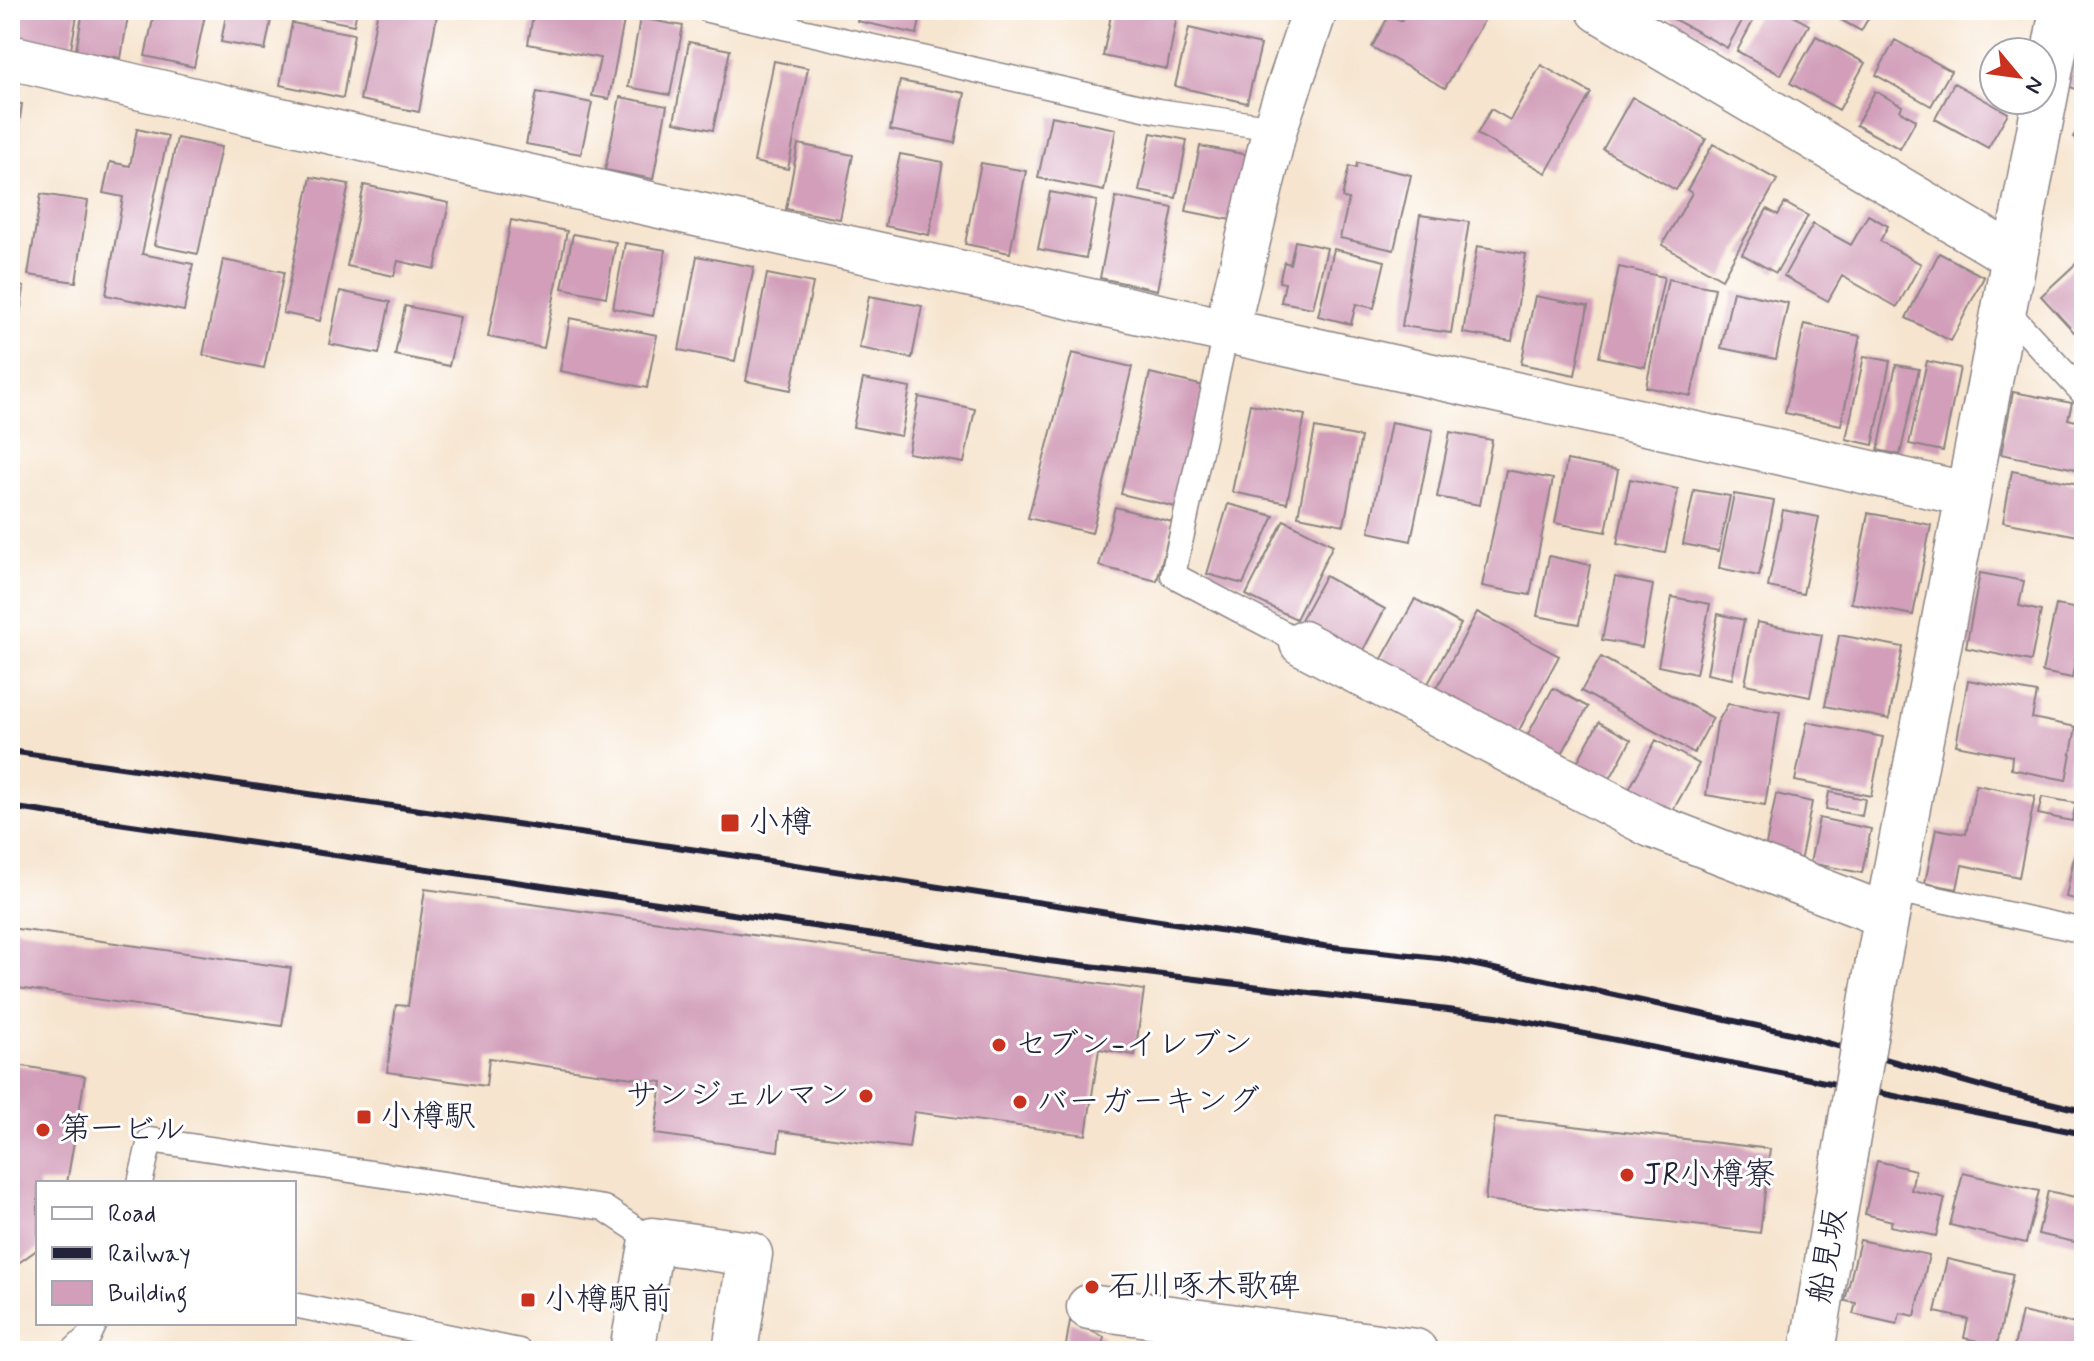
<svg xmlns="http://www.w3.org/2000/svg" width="2094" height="1361" font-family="Mynerve,'Klee One',sans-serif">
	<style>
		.building { fill: #d29eb9 }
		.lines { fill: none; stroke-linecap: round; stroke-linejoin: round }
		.service-casing { stroke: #8c8384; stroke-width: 27 }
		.minor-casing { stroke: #8c8384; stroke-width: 47 }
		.service { stroke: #fff; stroke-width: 24 }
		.minor { stroke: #fff; stroke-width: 44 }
		.rail { stroke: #22223b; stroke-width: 6 }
		.minor-bridge-casing { stroke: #8c8384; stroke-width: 47; stroke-linecap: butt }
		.minor-bridge { stroke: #fff; stroke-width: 44 }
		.poi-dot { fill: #c8321e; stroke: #fff; stroke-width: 3 }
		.labels { text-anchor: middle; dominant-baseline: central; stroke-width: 6; stroke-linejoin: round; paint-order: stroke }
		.poi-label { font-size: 32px; fill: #22223b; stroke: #fff; text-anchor: start }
		.street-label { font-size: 32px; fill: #22223b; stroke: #fff }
	</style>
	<rect width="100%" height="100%" fill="#fff"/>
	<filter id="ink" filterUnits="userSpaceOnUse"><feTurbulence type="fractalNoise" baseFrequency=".0125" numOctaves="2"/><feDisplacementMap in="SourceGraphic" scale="16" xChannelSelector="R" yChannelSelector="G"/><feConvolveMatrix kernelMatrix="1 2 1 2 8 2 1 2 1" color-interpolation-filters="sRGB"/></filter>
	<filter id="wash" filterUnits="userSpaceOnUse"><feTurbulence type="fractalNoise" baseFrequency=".006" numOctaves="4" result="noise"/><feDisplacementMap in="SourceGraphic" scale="32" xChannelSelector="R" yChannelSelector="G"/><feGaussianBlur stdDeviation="1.8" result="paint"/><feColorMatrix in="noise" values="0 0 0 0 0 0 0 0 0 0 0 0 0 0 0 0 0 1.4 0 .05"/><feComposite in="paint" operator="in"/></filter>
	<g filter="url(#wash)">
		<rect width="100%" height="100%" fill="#f6e4ce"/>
		<g id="blocks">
			<!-- building -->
			<path class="building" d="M10,10H78L71,49L10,39Z
				M83,10H129L121,58L76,51Z
				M155,10H206L194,67L145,56Z
				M227,10H273L265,50L221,42Z
				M298,10H357L354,25L297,14Z
				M378,10H438L419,112L360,100Z
				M534,10H626L609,99L592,96L600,58L528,44Z
				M859,10H922L917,34L857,21Z
				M958,10H984L982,17Z
				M1112,10H1178L1167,69L1103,56Z
				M1407,10H1490L1445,88L1372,47L1389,15L1401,21Z
				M1671,10H1748L1727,48L1668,16Z
				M1759,10H1783L1809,25L1781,75L1737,51Z
				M1823,10H1873L1861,31Z
				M2010,10H2028L2022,19Z
				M2084,10V52L2070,46Z
				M640,18L683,26L670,95L628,87Z
				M292,23L354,34L343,98L280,85Z
				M1189,28L1261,45L1247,103L1175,86Z
				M1816,36L1865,63L1839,110L1790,83Z
				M1895,40L1951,71L1931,106L1876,75Z
				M689,42L730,50L713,130L674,122Z
				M2076,54L2084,57V93L2064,84Z
				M774,61L808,68L788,169L754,162Z
				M1541,65L1591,93L1546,173L1477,134L1491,109L1510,120Z
				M900,81L965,93L955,143L890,130Z
				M1954,83L2008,113L1988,148L1935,119Z
				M1875,91L1902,106L1900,111L1916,120L1900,149L1856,125Z
				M537,92L592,103L581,154L526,144Z
				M620,97L667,106L653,179L605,170Z
				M1632,97L1706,139L1676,190L1603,149Z
				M10,102L22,104L12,170L10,169Z
				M1051,116L1116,129L1104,191L1038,178Z
				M2084,119V144L2073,137Z
				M137,129L168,136L142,254L193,264L184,311L106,295L123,197L103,193L110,162L130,166Z
				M1151,133L1187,140L1176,198L1139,191Z
				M177,138L221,147L198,254L154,245Z
				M798,144L853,155L840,219L786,209Z
				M1713,144L1777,180L1722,279L1662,245L1692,193L1687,190Z
				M1200,146L1249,155L1236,221L1186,211Z
				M900,154L943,162L929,235L885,226Z
				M981,163L1026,171L1010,253L965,244Z
				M1357,163L1411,175L1394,250L1340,238L1349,199L1342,198L1349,166L1356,168Z
				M311,177L349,184L320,321L283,313Z
				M364,185L449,203L435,269L398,261L394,276L347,266Z
				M1050,192L1097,201L1086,258L1038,249Z
				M41,194L88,201L76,282L28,275Z
				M1116,197L1173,208L1157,290L1100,278Z
				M1785,203L1808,216L1776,273L1742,254L1767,209L1778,215Z
				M1420,215L1469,222L1451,333L1402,326Z
				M1868,215L1888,226L1880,241L1921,264L1897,307L1842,276L1828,301L1784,276L1813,224L1851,245Z
				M511,220L567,231L544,348L488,337Z
				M573,234L616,242L606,297L562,288Z
				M1295,241L1327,248L1313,308L1281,302L1285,283L1279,282L1284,262L1290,264Z
				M625,243L666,250L653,316L613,308Z
				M1477,246L1526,254L1512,341L1463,333Z
				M1334,249L1385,261L1374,308L1356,304L1351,324L1318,316Z
				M1939,253L1984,277L1951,341L1906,318Z
				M697,256L754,267L735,361L679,350Z
				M2081,259L2084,262V343L2041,296Z
				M223,260L284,272L264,368L203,355Z
				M1619,267L1664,277L1645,367L1599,357Z
				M767,274L813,283L791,390L746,381Z
				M1668,279L1715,288L1691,396L1646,387Z
				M10,284L24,287L18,330L10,329Z
				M340,291L390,302L379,354L329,344Z
				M1733,291L1788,303L1776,359L1721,348Z
				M869,296L922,306L912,358L859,348Z
				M1535,296L1588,306L1575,375L1521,364Z
				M405,306L460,317L449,366L395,355Z
				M570,318L657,335L647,388L560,371Z
				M1804,324L1860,336L1841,425L1785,413Z
				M1072,353L1132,367L1092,533L1028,518Z
				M1864,356L1890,361L1873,445L1846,439Z
				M1927,361L1960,368L1943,451L1909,444Z
				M1896,365L1919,369L1900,455L1878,450Z
				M1150,373L1204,386L1176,507L1121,494Z
				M863,379L910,388L901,436L853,427Z
				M2013,392L2072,403L2068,419L2084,423L2076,469L2001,454Z
				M919,397L975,409L964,463L908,453Z
				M1250,404L1305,415L1287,503L1232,492Z
				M1391,422L1433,430L1411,541L1369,532Z
				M1315,428L1361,437L1344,525L1298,516Z
				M1450,432L1492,440L1480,505L1437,497Z
				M1567,460L1618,470L1606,532L1555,523Z
				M1506,470L1553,479L1530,595L1482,586Z
				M2012,471L2084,485V537L2003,522Z
				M1630,479L1678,489L1665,553L1617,544Z
				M1694,490L1730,496L1719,551L1683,544Z
				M1734,494L1774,501L1759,576L1719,568Z
				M1228,504L1274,516L1243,584L1207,574Z
				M1115,507L1172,522L1157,581L1099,566Z
				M1783,510L1819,517L1803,594L1768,587Z
				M1868,513L1931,525L1913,615L1851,603Z
				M1284,520L1333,545L1296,619L1246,595Z
				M1549,556L1590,565L1579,624L1537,616Z
				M1980,573L2024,581L2019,606L2041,611L2031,661L1966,648Z
				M1325,576L1385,609L1359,658L1298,625Z
				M1615,577L1653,585L1642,647L1602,640Z
				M1672,597L1710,604L1696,674L1658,666Z
				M1415,599L1461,624L1425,689L1379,664Z
				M2056,605L2084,610L2072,678L2042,672Z
				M1477,612L1559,656L1516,736L1434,693Z
				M1718,614L1744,620L1732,679L1707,674Z
				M1757,622L1822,635L1810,697L1745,684Z
				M1839,635L1903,647L1889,719L1825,706Z
				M1601,657L1713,718L1694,753L1581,691Z
				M1968,680L2037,693L2032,718L2076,727L2066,780L2011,769L2012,756L1956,745Z
				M1553,688L1588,707L1555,766L1521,747Z
				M1728,704L1780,712L1765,805L1706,795L1717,723Z
				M1599,722L1631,740L1604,790L1571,773Z
				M1807,722L1883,737L1871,796L1795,781Z
				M1656,740L1699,764L1671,814L1628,791Z
				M1976,785L2035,796L2019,877L1962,865L1957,889L1925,883L1936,829L1966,834Z
				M1829,792L1865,799L1862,816L1826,809Z
				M1776,794L1812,802L1799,867L1763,860Z
				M2042,797L2076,803L2072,821L2038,814Z
				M2083,812H2084V901L2066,897Z
				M1819,818L1871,829L1862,873L1810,863Z
				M425,889L1144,990L1135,1055L1099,1049L1086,1135L914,1112L909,1148L780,1131L778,1151L655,1134L662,1082L489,1058L486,1086L387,1072L396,1005L408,1006Z
				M10,928L291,968L282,1026L10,987Z
				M10,1064L85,1076L67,1183H38V1249L10,1269Z
				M1495,1117L1770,1149L1760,1233L1485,1200Z
				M1877,1161L1915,1170L1911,1190L1945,1198L1936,1236L1890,1226L1892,1221L1865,1214Z
				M1963,1173L2039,1191L2026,1243L1950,1225Z
				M2048,1191L2084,1199V1244L2038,1234Z
				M1860,1240L1929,1255L1915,1316L1900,1313L1897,1324L1853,1314L1856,1303L1845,1301Z
				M1947,1259L2013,1274L1997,1345L1964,1338L1968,1319L1935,1312Z
				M2022,1312L2084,1326L2080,1351H2013Z
				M1070,1321L1104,1337L1101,1351H1065Z
				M1119,1343L1145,1350V1351H1116Z"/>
		</g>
	</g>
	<g filter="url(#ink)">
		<use href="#blocks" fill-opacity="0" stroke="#8c8384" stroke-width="2"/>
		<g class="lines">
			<!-- service casing -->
			<g class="service-casing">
				<path id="service" d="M708,10L1158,111L1275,128
					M2006,310L2084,394
					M1227,328L1173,575L1302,643
					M1891,889L2084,931
					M140,1183L150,1140L604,1208L652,1240
					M294,1305L519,1351
					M73,1351L89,1336L95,1323"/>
			</g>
			<!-- minor casing -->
			<g class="minor-casing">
				<path id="minor" d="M1599,10L2014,257L1878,962
					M10,57C660,211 1314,348 1966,494
					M2010,283L2062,10
					M1227,328L1275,128L1315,10
					M1302,643L1651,825L1887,916
					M1089,1307L1415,1351
					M632,1351L652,1240L750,1254L735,1351
					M1812,1351L1844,1160"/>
			</g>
			<!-- service -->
			<use href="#service" class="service"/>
			<!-- minor -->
			<use href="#minor" class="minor"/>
			<!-- rail -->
			<path class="rail" d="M10,751L704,851L1324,946L1448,959L1795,1034L1999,1091L2084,1111
				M10,807L1049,961L1496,1016L2084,1134"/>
			<!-- minor-bridge casing -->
			<g class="minor-bridge-casing">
				<path id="minor-bridge" d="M1844,1160L1878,962"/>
			</g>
			<!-- minor-bridge -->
			<use href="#minor-bridge" class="minor-bridge"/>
		</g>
	</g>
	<!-- markers -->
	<g class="poi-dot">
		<rect x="720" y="813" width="20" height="20" rx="4"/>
		<circle cx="999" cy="1045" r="8"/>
		<circle cx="866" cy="1096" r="8"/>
		<circle cx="1020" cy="1102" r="8"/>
		<rect x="356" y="1109" width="16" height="16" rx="4"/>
		<circle cx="43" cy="1130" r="8"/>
		<circle cx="1627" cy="1175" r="8"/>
		<circle cx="1092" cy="1287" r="8"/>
		<rect x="520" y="1292" width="16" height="16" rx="4"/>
	</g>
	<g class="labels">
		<!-- poi labels -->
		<g class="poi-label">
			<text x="748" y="823">小樽</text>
			<text x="1015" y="1045">セブン-イレブン</text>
			<text x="850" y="1096" text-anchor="end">サンジェルマン</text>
			<text x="1036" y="1102">バーガーキング</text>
			<text x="380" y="1117">小樽駅</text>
			<text x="59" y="1130">第一ビル</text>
			<text x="1643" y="1175">JR小樽寮</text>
			<text x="1108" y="1287">石川啄木歌碑</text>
			<text x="544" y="1300">小樽駅前</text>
		</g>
		<!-- street labels -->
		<g class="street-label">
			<text transform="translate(1828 1256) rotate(-80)">船見坂</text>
		</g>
	</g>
	<!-- margin -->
	<rect width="2094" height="1361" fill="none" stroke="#fff" stroke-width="40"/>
	<!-- legend -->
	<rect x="36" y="1181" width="260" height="144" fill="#ffffff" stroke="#a7a7b1" stroke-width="2"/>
	<rect x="52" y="1207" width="40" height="12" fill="#ffffff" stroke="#a7a7b1" stroke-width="2"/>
	<text x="108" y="1221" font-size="24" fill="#22223b">Road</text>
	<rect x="52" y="1247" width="40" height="12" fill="#22223b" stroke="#a7a7b1" stroke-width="2"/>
	<text x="108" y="1261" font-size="24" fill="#22223b">Railway</text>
	<rect x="52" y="1281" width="40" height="24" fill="#d29eb9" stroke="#a7a7b1" stroke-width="2"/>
	<text x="108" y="1301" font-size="24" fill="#22223b">Building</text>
	<!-- north arrow -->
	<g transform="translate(2018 76) rotate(119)"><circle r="38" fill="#ffffff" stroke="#a7a7b1" stroke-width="2"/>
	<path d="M0-6L14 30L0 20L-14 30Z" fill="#c8321e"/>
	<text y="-12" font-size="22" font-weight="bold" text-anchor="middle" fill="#22223b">N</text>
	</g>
</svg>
